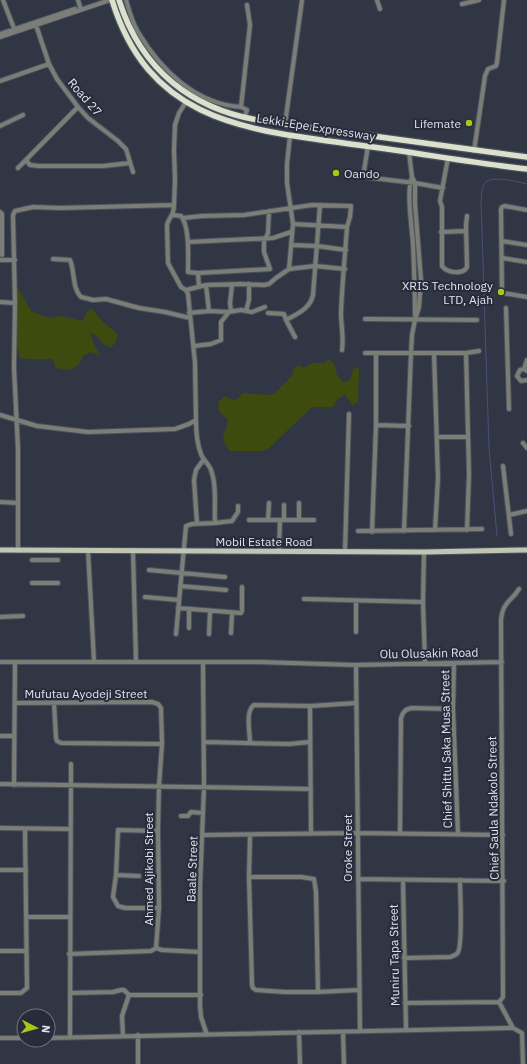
<svg xmlns="http://www.w3.org/2000/svg" width="527" height="1064" font-family="'IBM Plex Sans',sans-serif">
	<style>
		.green { fill: #3f4a0e }
		.lines { fill: none; stroke-linecap: round; stroke-linejoin: round }
		.stream { stroke: #4c4e7c; stroke-width: 1 }
		.minor-casing { stroke: #4d5260; stroke-width: 6 }
		.major-casing { stroke: #4d5260; stroke-width: 7 }
		.highway-casing { stroke: #4d5260; stroke-width: 8 }
		.minor { stroke: #7b7e76; stroke-width: 4 }
		.major { stroke: #c0c5b4; stroke-width: 5 }
		.highway { stroke: #dbe1cd; stroke-width: 5.5 }
		.poi-dot { fill: #abc615; stroke: #272b3a; stroke-width: 1.5 }
		.labels { text-anchor: middle; dominant-baseline: central; stroke-width: 4; stroke-linejoin: round; paint-order: stroke }
		.street-label { font-size: 12px; fill: #e0e3ed; stroke: #272b3a }
		.poi-label { font-size: 12px; fill: #e0e3ed; stroke: #272b3a; text-anchor: end }
	</style>
	<rect width="100%" height="100%" fill="#313645"/>
	<!-- green -->
	<path class="green" d="M18,288L31,311L49,318L60,316L83,321L87,312L92,309L102,321L118,334L116,342L112,346V348L103,344L98,337L90,332L93,342L100,356L91,352L84,355L78,365L70,370L56,368L53,359C44,359 25,360 20,358L16,344Z
		M329,359L334,364L337,375L344,383C351,381 352,376 353,369L359,367L358,402L352,405L345,394L337,400L333,407H312L269,448L262,451H230C218,436 225,436 228,420L219,411L218,402L224,396L235,401L243,393L269,395L275,393L292,376L293,370L298,365L304,368C311,363 315,362 324,363Z"/>
	<g class="lines">
		<!-- stream -->
		<path class="stream" d="M497,536L489,448L481,201C482,195 481,186 486,182C494,175 517,182 527,184"/>
		<!-- minor casing -->
		<g class="minor-casing">
			<path id="minor" d="M3,0L15,31
				M78,0L81,10
				M126,0C129,10 132,22 138,32C160,69 195,104 241,107
				M377,0L380,9
				M462,4L479,0
				M36,25L49,64L57,79L78,107L88,118L118,141L126,149L133,172
				M0,34L75,9
				M0,37L110,0
				M0,81L49,64
				M244,118L247,110L241,107L250,25L247,5
				M285,124L302,0
				M0,126L23,115
				M474,151L485,76L488,69L496,66L497,62L504,0
				M448,158L440,201L442,207V266C447,273 463,275 467,267L466,225L467,216
				M26,160L30,165L39,166H103L130,163
				M18,168L78,107
				M355,175L364,177L415,183L443,188
				M363,177L368,146
				M412,177C406,192 412,227 413,244C414,268 415,291 415,315
				M527,210L505,206L502,207L501,209L502,292L503,293L527,297
				M0,212L2,214V255
				M173,215L181,216C190,227 188,257 188,272L198,273L199,287
				M183,218L202,216L244,215L312,205L351,206L350,217L347,227C345,256 342,285 341,313C341,326 344,338 342,350
				M293,224L347,227
				M441,232L466,231
				M502,241L527,245
				M188,242L273,238L291,232
				M291,245L317,246L346,250
				M502,258L527,262
				M53,259L70,260C75,272 72,288 81,297L93,300L106,299L139,308L165,312L190,318
				M0,260H15
				M289,269L315,266L345,269
				M198,273L270,269L264,252V242L268,233L269,211
				M206,285L209,311
				M186,290L206,285L240,284L264,285L269,284L276,278L289,269L293,224L287,183V164L290,136
				M0,302L15,303L14,368L18,449V550
				M15,303L13,215L15,211L33,207L60,208L174,205L175,179L174,150L175,125L179,113L186,102
				M506,308L509,409
				M231,311L230,303L232,285
				M246,311L249,300V284
				M189,313L209,311L229,312L241,310L252,312L265,307
				M268,313L284,314L286,320C297,314 310,309 313,295L320,205
				M365,319L477,320
				M286,320L295,337
				M194,346L211,344L221,340V322L229,312
				M365,353H466L479,351
				M434,353L438,478L435,530
				M466,353L469,474L467,530
				M524,369L527,360
				M527,371L524,369L520,370L517,376L521,381L527,380
				M0,415L37,426L88,432L175,429L189,424L196,420L195,363L188,294L186,290L181,287L168,263L167,225C169,216 174,217 174,205
				M376,425L409,426
				M437,437H467
				M523,443L527,448
				M503,466L511,534
				M0,502L18,503
				M509,515L527,511
				M249,520H314
				M268,520L269,503
				M284,520V505
				M299,520V503
				M215,523L232,521L238,512V506
				M197,524L194,480L196,470L204,459
				M358,531L482,529
				M404,531L411,353L412,335L415,320L419,307L421,280L415,204V183L412,177L409,152
				M372,532L376,425V353
				M88,550L94,661
				M133,551L136,661
				M279,551L280,520
				M345,551L349,414
				M424,552L423,602L425,663
				M32,560H58
				M149,570L225,577
				M32,583H58
				M180,586L226,590
				M145,597L179,600
				M304,599L423,602
				M356,601V632
				M178,608L241,613L242,611V587
				M0,617L23,616
				M189,628V609
				M231,633L232,613
				M176,634L186,526L192,524L215,523C214,506 217,486 211,470C209,464 203,460 201,454C197,444 196,431 196,420
				M209,634L210,611
				M0,662H259L356,665L502,662
				M203,662L204,787L200,887V1005L201,1017L207,1035
				M454,663L453,709L458,834
				M356,665L360,1031
				M15,703L152,702L158,704L161,708L162,744L159,786L158,831L159,908L156,948L151,951L69,954
				M54,703L56,738L57,741L61,743L162,744
				M0,736H14
				M204,742L289,744L310,742
				M250,743C250,733 245,711 254,705L310,706
				M0,784L311,789
				M14,785L15,662
				M181,816H188L191,812L203,813
				M0,828L70,829
				M158,831L118,830L116,875L113,897L118,906L125,908H159
				M311,834L310,706L356,703
				M400,834L401,718C403,712 405,709 412,708L453,709
				M203,835L357,833L503,835
				M250,835L249,877L252,985L253,988L256,990L285,992H318
				M0,870H26
				M116,875L139,876
				M249,877H301L314,879L316,892L318,992L358,990
				M358,879L504,881
				M403,880L406,1029
				M27,917H70
				M156,948L162,950L200,952
				M0,951H26
				M404,958L450,957C453,956 457,955 458,952C463,944 460,893 460,880
				M0,993H21L27,988L25,829
				M70,993L113,992L121,990H124L129,995
				M405,1003L499,1002
				M513,1028L499,1002L503,997L501,620C503,601 511,602 519,589
				M299,1032L300,1064
				M343,1032L344,1064
				M138,1035V1064
				M123,1036L122,1016L129,995H201
				M70,1037L71,764
				M0,1038H24
				M48,1038L513,1028L522,1033L523,1064"/>
		</g>
		<!-- major casing -->
		<g class="major-casing">
			<path id="major" d="M0,550L424,552L527,550"/>
		</g>
		<!-- highway casing -->
		<g class="highway-casing">
			<path id="highway" d="M112,0C151,127 253,130 365,146C419,153 473,163 527,169
				M119,0C141,70 192,110 263,121L527,157"/>
		</g>
		<!-- minor -->
		<use href="#minor" class="minor"/>
		<!-- major -->
		<use href="#major" class="major"/>
		<!-- highway -->
		<use href="#highway" class="highway"/>
	</g>
	<!-- markers -->
	<g class="poi-dot">
		<circle cx="469" cy="123" r="4"/>
		<circle cx="336" cy="173" r="4"/>
		<circle cx="501" cy="292" r="4"/>
	</g>
	<g class="labels">
		<!-- street labels -->
		<g class="street-label">
			<text transform="translate(85 97) rotate(49)">Road 27</text>
			<text transform="translate(316 127) rotate(9)">Lekki-Epe Expressway</text>
			<text x="264" y="541">Mobil Estate Road</text>
			<text transform="translate(429 653) rotate(-1)">Olu Olusakin Road</text>
			<text x="86" y="693">Mufutau Ayodeji Street</text>
			<text transform="translate(446 749) rotate(-91)">Chief Shittu Saka Musa Street</text>
			<text transform="translate(493 808) rotate(-91)">Chief Saula Ndakolo Street</text>
			<text transform="translate(347 848) rotate(-90)">Oroke Street</text>
			<text transform="translate(148 869) rotate(-90)">Ahmed Ajikobi Street</text>
			<text transform="translate(192 869) rotate(-88)">Baale Street</text>
			<text transform="translate(394 955) rotate(-91)">Muniru Tapa Street</text>
		</g>
		<!-- poi labels -->
		<g class="poi-label">
			<text x="461" y="123">Lifemate</text>
			<text x="344" y="173" text-anchor="start">Oando</text>
			<text x="493" y="285">XRIS Technology<tspan x="493" dy="14">LTD, Ajah</tspan></text>
		</g>
	</g>
	<!-- north arrow -->
	<g transform="translate(36 1028) rotate(96)"><circle r="19" fill="#272b3a" stroke="#717582"/>
	<path d="M0-3L7 15L0 10L-7 15Z" fill="#abc615"/>
	<text y="-6" font-size="11" font-weight="bold" text-anchor="middle" fill="#e0e3ed">N</text>
	</g>
</svg>
